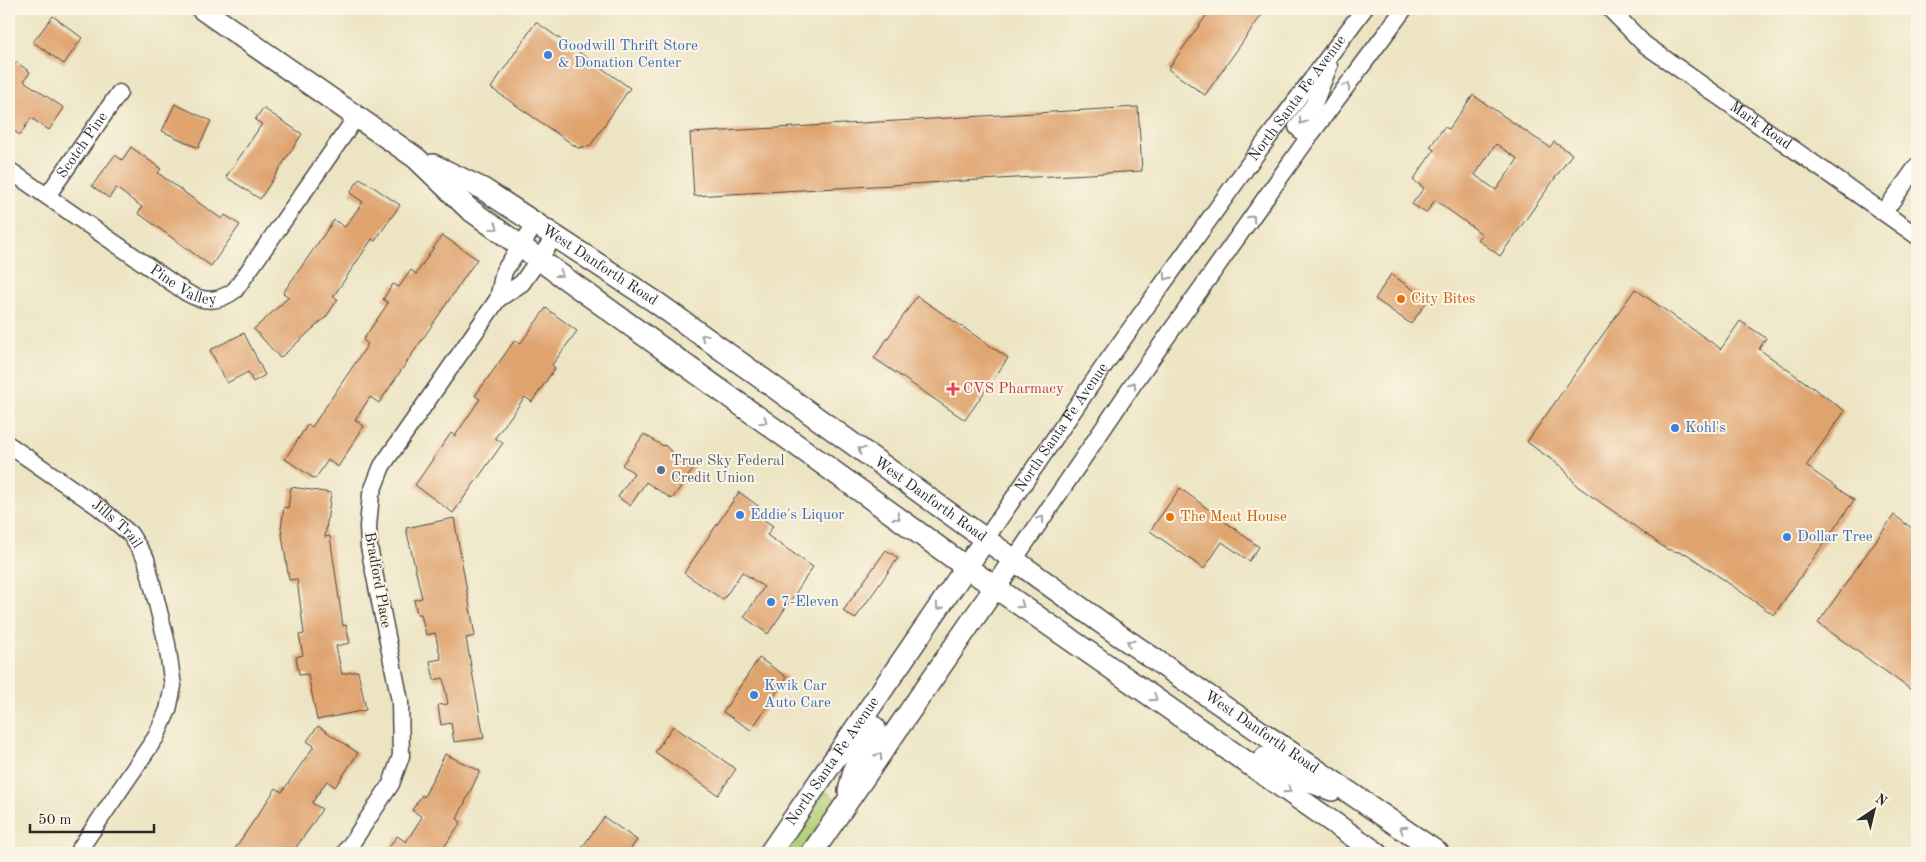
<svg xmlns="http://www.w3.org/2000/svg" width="1926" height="862" font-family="'Old Standard TT',serif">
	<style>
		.green { fill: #b0cf77; stroke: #6e7d51 }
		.building { fill: #dfa36e; fill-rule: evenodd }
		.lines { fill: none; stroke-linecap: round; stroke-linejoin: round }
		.minor-casing { stroke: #484742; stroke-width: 19 }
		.major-casing { stroke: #484742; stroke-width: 24 }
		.minor { stroke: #fff; stroke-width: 16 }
		.major { stroke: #fff; stroke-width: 21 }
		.oneway { stroke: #a0a0a0 }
		.shop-dot { fill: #3f7fe0; stroke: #fcf5e5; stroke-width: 2 }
		.food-dot { fill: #e8710a; stroke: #fcf5e5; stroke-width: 2 }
		.health-dot { fill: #e0444e; stroke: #fcf5e5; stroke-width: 2 }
		.service-dot { fill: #5c6f8a; stroke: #fcf5e5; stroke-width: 2 }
		.labels { text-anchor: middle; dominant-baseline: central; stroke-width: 4; stroke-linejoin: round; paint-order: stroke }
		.shop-label { font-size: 15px; fill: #366cbe; stroke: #fcf5e5; text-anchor: start }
		.street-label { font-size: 15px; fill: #2b2b2b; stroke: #fcf5e5 }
		.food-label { font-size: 15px; fill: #c56008; stroke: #fcf5e5; text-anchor: start }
		.health-label { font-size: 15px; fill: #be3a42; stroke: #fcf5e5; text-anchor: start }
		.service-label { font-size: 15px; fill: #4e5e75; stroke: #fcf5e5; text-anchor: start }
	</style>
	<rect width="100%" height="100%" fill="#fcf5e5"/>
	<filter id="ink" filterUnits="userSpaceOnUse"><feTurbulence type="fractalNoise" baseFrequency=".02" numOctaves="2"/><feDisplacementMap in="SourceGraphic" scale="10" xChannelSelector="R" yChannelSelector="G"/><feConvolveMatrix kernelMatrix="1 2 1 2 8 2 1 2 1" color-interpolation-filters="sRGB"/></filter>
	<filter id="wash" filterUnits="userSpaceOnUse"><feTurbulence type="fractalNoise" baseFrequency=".0096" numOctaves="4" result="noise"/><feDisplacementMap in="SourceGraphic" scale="20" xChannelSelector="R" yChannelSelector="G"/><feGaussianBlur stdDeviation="1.12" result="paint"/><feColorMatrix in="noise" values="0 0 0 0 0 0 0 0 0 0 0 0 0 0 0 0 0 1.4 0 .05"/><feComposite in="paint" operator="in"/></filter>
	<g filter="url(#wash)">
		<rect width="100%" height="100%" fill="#ece4c2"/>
		<!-- green -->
		<path class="green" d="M824,791L836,799L799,853H781Z"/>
		<g id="blocks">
			<!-- building -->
			<path class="building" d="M1211,9H1266L1205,95L1168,69Z
				M53,16L82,38L64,64L33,42Z
				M536,22L630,88L590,146L578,148L491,88Z
				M16,62L30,72L24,81L64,108L49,130L31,118L20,135L9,128V73Z
				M1473,95L1534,137L1550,147L1554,142L1572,154L1500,256L1478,240L1482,234L1435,200L1426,213L1412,204L1424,188L1413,180L1434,150L1430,147L1444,127L1449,129ZM1496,144L1518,159L1496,190L1475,175Z
				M175,104L211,121L198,148L162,131Z
				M1138,107L1142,171L694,196L690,133Z
				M263,108L302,134L260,199L226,177L262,124L255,120Z
				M131,147L161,169L158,173L206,208L222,219L225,215L240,225L211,266L138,213L142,207L116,188L109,198L92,186L115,155L122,160Z
				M360,178L400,205L375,241L372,239L333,297L338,299L326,317L280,358L254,329L289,297L283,293L334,220L345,227L363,202L350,193Z
				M442,235L477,259L379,403L370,397L355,420L364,426L338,467L328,460L315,479L285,459L308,424L312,427L368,344L363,340L388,303L383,299L393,284L399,287L411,270L416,274Z
				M1391,274L1428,300L1411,324L1375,299Z
				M1635,289L1721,349L1740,321L1766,338L1759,349L1845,411L1806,466L1854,500L1774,615L1687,554L1666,549L1650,537L1577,486L1563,468L1527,442Z
				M917,296L1008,358L965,420L874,358Z
				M546,308L577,331L552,365L555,368L532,402L525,397L495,438L503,443L453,513L415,485L451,433L455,436L480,399L475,396L515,340L520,344Z
				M244,333L265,375L253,382L248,372L227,383L210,350Z
				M644,434L661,445L666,446L673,454L694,468L672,499L646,482L630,506L618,497L634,473L622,465Z
				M291,487L331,493L325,537L330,536L343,626L346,625L350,643L336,646L342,674L358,671L366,710L317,720L308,674L299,675L296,657L303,655L299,635L304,634L297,579L289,580L281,528L284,507L288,508Z
				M1180,488L1259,547L1249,561L1222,542L1204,569L1150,531Z
				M739,492L761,508L757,515L773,526L767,535L813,567L768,634L744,617L764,587L742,572L723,600L684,573Z
				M1894,515L1917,532V694L1818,623Z
				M454,518L475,636L466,638L484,738L454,742L451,723L441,725L438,705L448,704L443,678L434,680L430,661L441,659L435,633L426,635L421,614H417L414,600L422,598L406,528Z
				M886,550L898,558L855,619L843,611Z
				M759,658L787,677L751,730L723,712Z
				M318,726L358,753L335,787L327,781L312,803L322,809L312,825L292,853H232L276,788L282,792L314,746L307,741Z
				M673,726L736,769L718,795L655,752Z
				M445,754L480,771L457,819L461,822L440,853H385L397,836L406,842L422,817L412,810L422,795L424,797Z
				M604,817L637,840L628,853H578Z"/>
		</g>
	</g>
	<g filter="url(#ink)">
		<use href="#blocks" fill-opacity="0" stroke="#484742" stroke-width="1"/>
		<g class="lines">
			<!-- minor casing -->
			<g class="minor-casing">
				<g id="minor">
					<path id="s1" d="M1610,9L1644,44L1917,236"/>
					<path d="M1308,138L1297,127L1314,104L1329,66"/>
					<path id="s2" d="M9,170L187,293C205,303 219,302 235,290L357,116"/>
					<path id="s3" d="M47,196L119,93"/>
					<path d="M1884,212L1917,166"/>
					<path d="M498,299L504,271L536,223"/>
					<path id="s4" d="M9,445L100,508L130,534L146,559L167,644L173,686L168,710L156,737L77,853"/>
					<path id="s5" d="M985,540L1106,363L1254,157L1364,9"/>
					<path d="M1014,560L1134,383L1308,138L1404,9"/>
					<path d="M345,853L391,784L401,756L400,701L369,547L368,526L371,494L382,466L498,299L522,283L555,236"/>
				</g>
			</g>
			<!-- major casing -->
			<g class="major-casing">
				<g id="major">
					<path d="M202,9L416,158L469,209L966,567L1377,853"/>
					<path id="s6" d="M433,165L483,189L657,303L1113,631L1438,853"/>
					<path d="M1257,768L1265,758L1269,757L1300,778L1332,790"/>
					<path d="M849,791L858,755L875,728L862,719"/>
					<path id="s7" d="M770,853L985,540"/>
					<path d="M812,853L1014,560"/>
				</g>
			</g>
			<!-- minor -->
			<use href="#minor" class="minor"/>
			<!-- major -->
			<use href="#major" class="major"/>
		</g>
		<!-- one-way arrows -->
		<defs><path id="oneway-chevron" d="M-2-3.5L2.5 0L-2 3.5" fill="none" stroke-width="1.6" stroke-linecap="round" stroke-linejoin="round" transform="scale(1.25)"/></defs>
		<g class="oneway">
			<use href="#oneway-chevron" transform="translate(1347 86) rotate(-53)"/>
			<use href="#oneway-chevron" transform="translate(1302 121) rotate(125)"/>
			<use href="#oneway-chevron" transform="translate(1252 218) rotate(-55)"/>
			<use href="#oneway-chevron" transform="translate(495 227) rotate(36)"/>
			<use href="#oneway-chevron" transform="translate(560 274) rotate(36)"/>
			<use href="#oneway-chevron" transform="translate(1167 277) rotate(125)"/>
			<use href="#oneway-chevron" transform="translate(704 337) rotate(-144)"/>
			<use href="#oneway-chevron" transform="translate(1133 385) rotate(-55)"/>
			<use href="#oneway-chevron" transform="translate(764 421) rotate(36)"/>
			<use href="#oneway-chevron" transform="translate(861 450) rotate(-144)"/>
			<use href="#oneway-chevron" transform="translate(897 517) rotate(36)"/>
			<use href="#oneway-chevron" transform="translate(1041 519) rotate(-56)"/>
			<use href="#oneway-chevron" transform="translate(1021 605) rotate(35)"/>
			<use href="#oneway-chevron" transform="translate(939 607) rotate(125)"/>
			<use href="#oneway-chevron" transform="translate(1130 643) rotate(-146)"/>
			<use href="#oneway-chevron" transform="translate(1154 698) rotate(35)"/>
			<use href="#oneway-chevron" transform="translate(879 756) rotate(-55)"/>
			<use href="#oneway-chevron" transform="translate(1288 790) rotate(35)"/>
			<use href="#oneway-chevron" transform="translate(1403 829) rotate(-145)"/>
		</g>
	</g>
	<!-- markers -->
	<g class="shop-dot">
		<circle cx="548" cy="55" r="5"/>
		<circle cx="1675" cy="428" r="5"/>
		<circle cx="740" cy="515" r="5"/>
		<circle cx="1787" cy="537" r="5"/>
		<circle cx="771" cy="602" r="5"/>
		<circle cx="754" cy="695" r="5"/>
	</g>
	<g class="food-dot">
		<circle cx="1401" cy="299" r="5"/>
		<circle cx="1170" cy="517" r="5"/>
	</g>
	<path class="health-dot" d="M950.5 381.5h5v5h5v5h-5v5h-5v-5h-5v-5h5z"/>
	<circle class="service-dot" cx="661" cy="470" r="5"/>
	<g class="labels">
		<!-- shop labels -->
		<g class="shop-label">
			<text x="558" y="46">Goodwill Thrift Store<tspan x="558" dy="17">&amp; Donation Center</tspan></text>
			<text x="1685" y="428">Kohl's</text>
			<text x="750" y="515">Eddie's Liquor</text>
			<text x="1797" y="537">Dollar Tree</text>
			<text x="781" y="602">7-Eleven</text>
			<text x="764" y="686">Kwik Car<tspan x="764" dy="17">Auto Care</tspan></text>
		</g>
		<!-- street labels -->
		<g class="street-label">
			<text stroke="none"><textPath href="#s5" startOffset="541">North Santa Fe Avenue</textPath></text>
			<text stroke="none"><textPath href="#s1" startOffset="191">Mark Road</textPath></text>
			<text stroke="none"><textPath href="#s3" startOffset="62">Scotch Pine</textPath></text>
			<text stroke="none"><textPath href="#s6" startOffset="195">West Danforth Road</textPath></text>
			<text stroke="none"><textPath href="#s2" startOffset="210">Pine Valley</textPath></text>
			<text stroke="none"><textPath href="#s5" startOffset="136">North Santa Fe Avenue</textPath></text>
			<text stroke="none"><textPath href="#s6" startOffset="600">West Danforth Road</textPath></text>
			<text stroke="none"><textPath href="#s4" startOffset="134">Jills Trail</textPath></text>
			<text transform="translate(377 580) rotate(80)">Bradford Place</text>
			<text stroke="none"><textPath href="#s6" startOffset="1005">West Danforth Road</textPath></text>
			<text stroke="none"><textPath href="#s7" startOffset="111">North Santa Fe Avenue</textPath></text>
		</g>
		<!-- food labels -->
		<g class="food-label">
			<text x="1411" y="299">City Bites</text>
			<text x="1180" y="517">The Meat House</text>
		</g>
		<!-- health labels -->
		<g class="health-label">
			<text x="963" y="389">CVS Pharmacy</text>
		</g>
		<!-- service labels -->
		<g class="service-label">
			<text x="671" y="461">True Sky Federal<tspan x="671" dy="17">Credit Union</tspan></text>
		</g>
	</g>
	<!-- margin -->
	<rect width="1926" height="862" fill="none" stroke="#fcf5e5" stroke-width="30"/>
	<!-- north arrow -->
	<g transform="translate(1874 810) rotate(35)" stroke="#fcf5e5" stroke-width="4" paint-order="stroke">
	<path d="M0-4L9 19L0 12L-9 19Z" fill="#2b2b2b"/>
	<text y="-8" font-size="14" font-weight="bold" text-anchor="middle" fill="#2b2b2b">N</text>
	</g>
	<!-- scale -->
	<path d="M30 824v8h124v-8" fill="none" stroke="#2b2b2b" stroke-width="2.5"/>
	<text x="38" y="824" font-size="15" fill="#2b2b2b" stroke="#fcf5e5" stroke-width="4" paint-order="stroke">50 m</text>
</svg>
